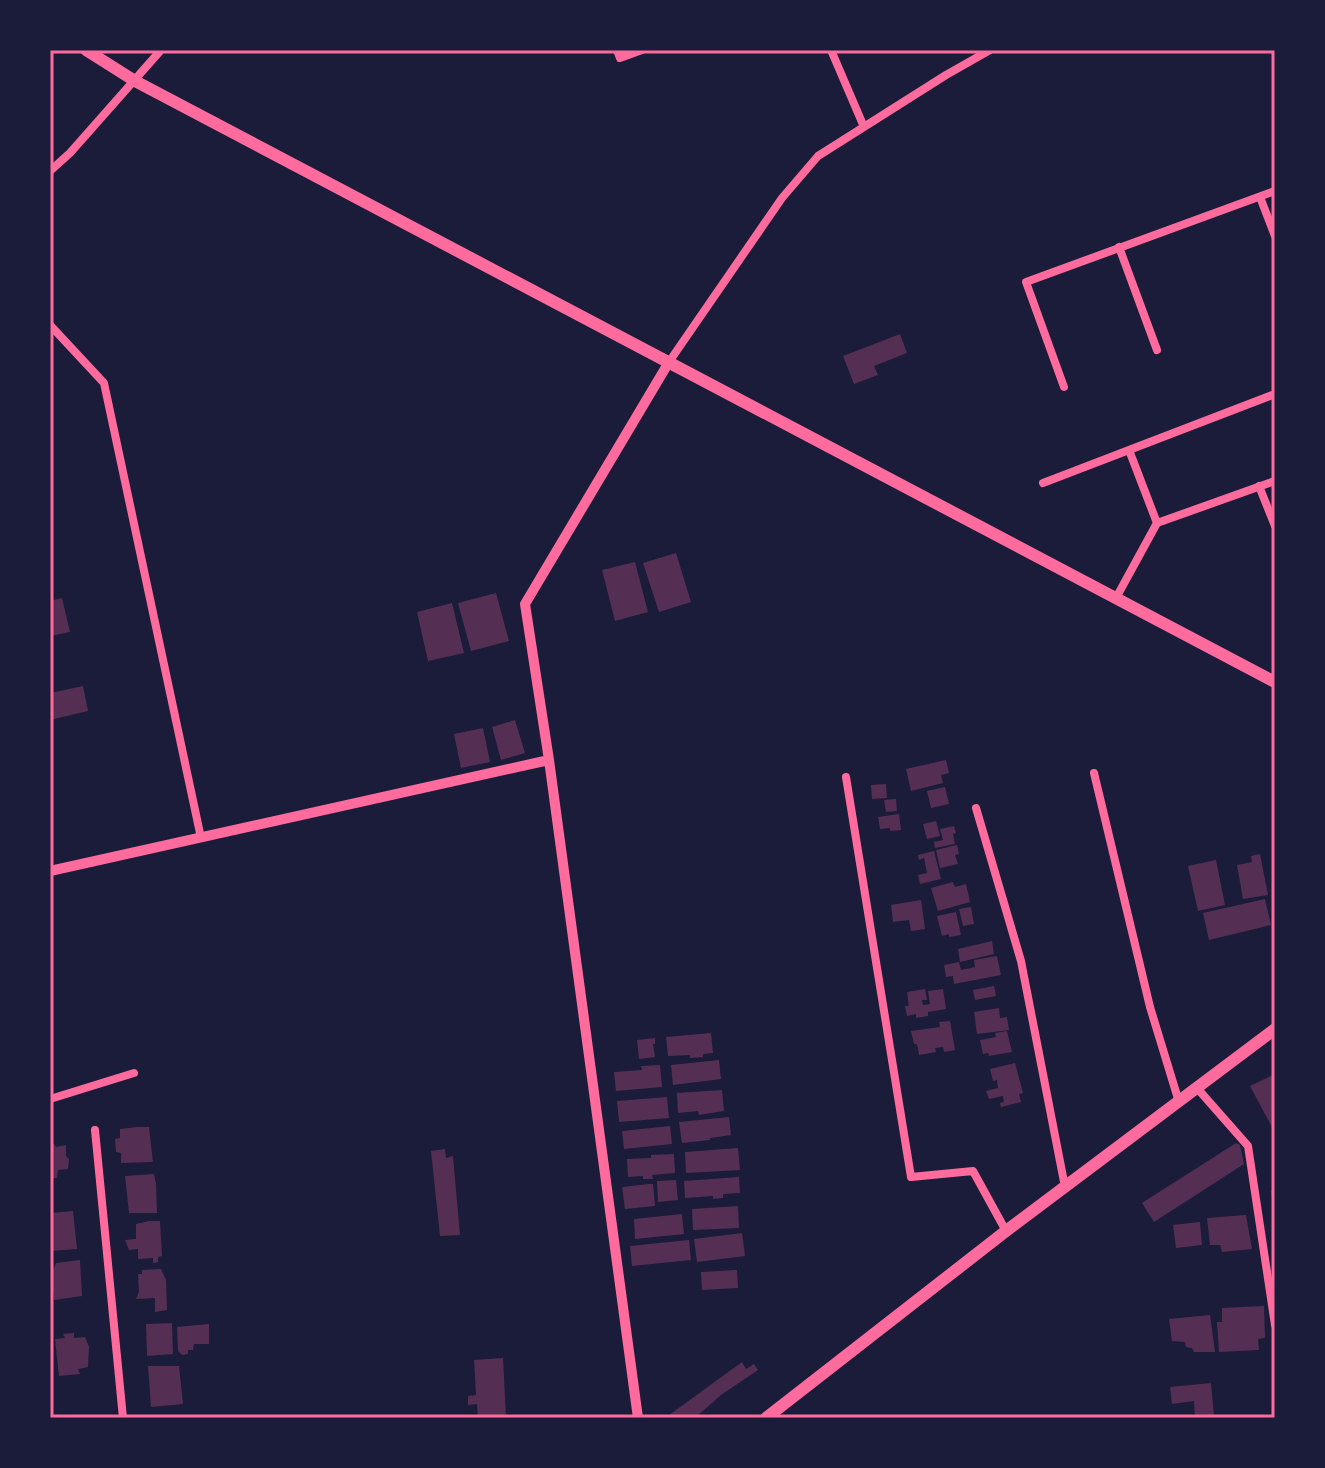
<svg xmlns="http://www.w3.org/2000/svg" width="1325" height="1468" font-family="'Noto Sans',sans-serif">
	<style>
		.building { fill: #542f53 }
		.lines { fill: none; stroke-linecap: round; stroke-linejoin: round }
		.minor { stroke: #ff6b9d; stroke-width: 8 }
		.tertiary { stroke: #ff6b9d; stroke-width: 10 }
		.primary { stroke: #ff6b9d; stroke-width: 12 }
		.neatline { fill: none; stroke: #ff6b9d; stroke-width: 3 }
	</style>
	<rect width="100%" height="100%" fill="#1b1b3a"/>
	<!-- building -->
	<path class="building" d="M900,334L907,353L874,366L878,375L854,384L843,356Z
		M676,553L691,602L659,612L643,563Z
		M635,562L648,612L615,621L602,570Z
		M496,593L509,641L471,651L458,603Z
		M62,598L70,632L50,636V601Z
		M452,603L464,653L428,661L417,612Z
		M83,686L88,711L50,720V693Z
		M515,720L525,753L501,760L492,727Z
		M483,728L490,762L461,768L454,734Z
		M946,760L949,773L941,775L943,783L911,791L906,769Z
		M886,784L887,798L872,799L871,785Z
		M945,787L949,804L931,808L927,791Z
		M896,799L897,811L886,812L884,800Z
		M899,814L901,830L890,831V828L880,829L878,817Z
		M936,821L940,836L927,839L923,824Z
		M954,826L956,833L953,834L955,844L935,848L934,842L943,840L940,829Z
		M957,845L959,854L955,855L958,864L940,868L936,850Z
		M934,851L941,879L920,884L918,875L927,873L924,858L919,860L918,855Z
		M1260,854L1268,895L1243,899L1237,865L1252,862L1251,856Z
		M1216,860L1225,905L1198,911L1188,866Z
		M953,882L955,887L966,884L970,902L938,911L931,888Z
		M1265,899L1271,925L1209,940L1203,913Z
		M921,900L925,929L911,931L909,920L893,922L891,905Z
		M971,907L974,924L963,926L959,909Z
		M956,912L961,935L949,937V934L942,936L937,916Z
		M992,941L994,954L960,962L958,949Z
		M997,956L1001,975L954,984L953,976L946,977L944,965L959,962L961,970L975,967L974,960Z
		M994,986L996,996L975,1000L973,990Z
		M925,989L927,1000H922L923,1005L930,1004L928,991L943,989L946,1009L928,1012V1016L916,1018V1014L907,1016L905,1006H909L907,992Z
		M999,1008L1000,1018L1007,1017L1009,1030L977,1034L974,1012Z
		M950,1021L955,1050L944,1052L943,1047L935,1048L936,1052L919,1055L917,1044H914L911,1031L940,1027L939,1022Z
		M1007,1031L1012,1052L989,1056L988,1053L983,1054L980,1040L996,1037L995,1033Z
		M711,1033L713,1053L703,1054V1057L690,1058V1055L668,1056L666,1037Z
		M655,1038V1044H653L655,1057L639,1059L637,1040Z
		M719,1060L721,1079L673,1085L671,1065Z
		M1015,1063L1023,1093L1019,1094L1021,1102L1001,1107L1000,1103L1004,1102L1003,1096L989,1099L986,1091L998,1088L997,1080L993,1081L990,1069Z
		M660,1065L662,1087L616,1091L614,1072L642,1070L641,1066Z
		M1275,1074V1133L1250,1086Z
		M722,1090L724,1111L699,1115L698,1111L678,1113L677,1093Z
		M667,1097L669,1118L619,1122L617,1101Z
		M729,1117L731,1135L710,1138V1140L682,1143L679,1122Z
		M670,1126L672,1144L624,1149L622,1131Z
		M137,1127H149L153,1162L121,1163V1153L116,1152L115,1139L120,1138V1129Z
		M50,1142L53,1143L56,1147L66,1145V1156L69,1159L68,1169L58,1170L57,1178H50Z
		M1236,1143L1240,1145L1244,1164L1154,1222L1142,1203Z
		M738,1148L740,1170L686,1173L685,1152Z
		M445,1149L446,1158L453,1156L460,1235L440,1236L431,1151Z
		M674,1154L675,1173L652,1175L653,1179H643V1176L628,1177L627,1159L651,1158V1155Z
		M154,1174L156,1184L157,1213H129L125,1176Z
		M739,1177L740,1193L723,1194V1198L713,1199V1196L685,1198L684,1181Z
		M676,1180L678,1200L658,1202L657,1181Z
		M649,1184H653L655,1206L625,1209L622,1187Z
		M1271,1191H1275V1211H1273Z
		M738,1206L739,1228L693,1230L692,1209Z
		M73,1211L77,1249L50,1251V1213Z
		M682,1214L684,1234L635,1239L634,1219Z
		M1246,1215L1252,1249L1222,1252L1220,1245H1210L1207,1218Z
		M149,1221H160L162,1256L158,1257V1262L153,1263V1258L138,1259V1249L129,1250L125,1240L136,1239V1224Z
		M1200,1222L1202,1245L1176,1248L1173,1225Z
		M742,1233L745,1256L697,1262L694,1239Z
		M689,1240L691,1260L632,1266L630,1246Z
		M80,1260L82,1296L54,1300L52,1273L56,1263Z
		M161,1269L166,1280L167,1310L155,1312V1298L136,1299L139,1292L138,1274H142V1270Z
		M735,1270H737L738,1288L702,1290L701,1272Z
		M1264,1306L1265,1338L1258,1339L1259,1350L1219,1352L1217,1322H1222V1308Z
		M1210,1315L1215,1352H1194L1192,1348L1186,1347L1185,1342L1172,1341L1169,1319Z
		M172,1323L173,1354L147,1356L146,1324Z
		M209,1324V1344H194L193,1350H188V1354L182,1355L178,1351L177,1327Z
		M74,1333V1338L85,1337L89,1347L88,1367L78,1369L80,1374L59,1376L55,1339L65,1338L63,1334Z
		M503,1358L506,1418H478L477,1404L468,1405V1396L476,1395L474,1360Z
		M742,1362L746,1369L754,1364L758,1370L721,1395L695,1418H665Z
		M148,1366H179L183,1404L151,1407Z
		M1211,1383L1214,1416L1195,1418L1194,1401L1172,1404L1170,1387Z"/>
	<g class="lines">
		<!-- minor -->
		<path class="minor" d="M617,50L620,58L642,50
			M831,50L864,127
			M50,171L70,153L161,50
			M1260,197L1275,236
			M1119,247L1157,350
			M50,325L104,383L201,838
			M669,362L782,198L818,156L946,75L990,50
			M1064,387L1026,282L1275,191
			M1043,483L1275,394
			M1259,486L1275,526
			M1157,523L1275,481
			M1116,598L1157,523L1129,450
			M1094,773L1150,1007L1179,1102
			M846,777L911,1177L973,1171L1006,1231
			M976,808L1021,961L1065,1187
			M1197,1088L1248,1146L1275,1325
			M50,1099L134,1073
			M95,1130L123,1418"/>
		<!-- tertiary -->
		<path class="tertiary" d="M50,871L549,760
			M638,1418L549,760L525,604L669,362"/>
		<!-- primary -->
		<path class="primary" d="M86,50L135,81L1275,682
			M766,1418L1006,1231L1275,1029"/>
	</g>
	<!-- border -->
	<rect width="1325" height="1468" fill="none" stroke="#1b1b3a" stroke-width="104"/>
	<rect x="52" y="52" width="1221" height="1364" class="neatline"/>
</svg>
